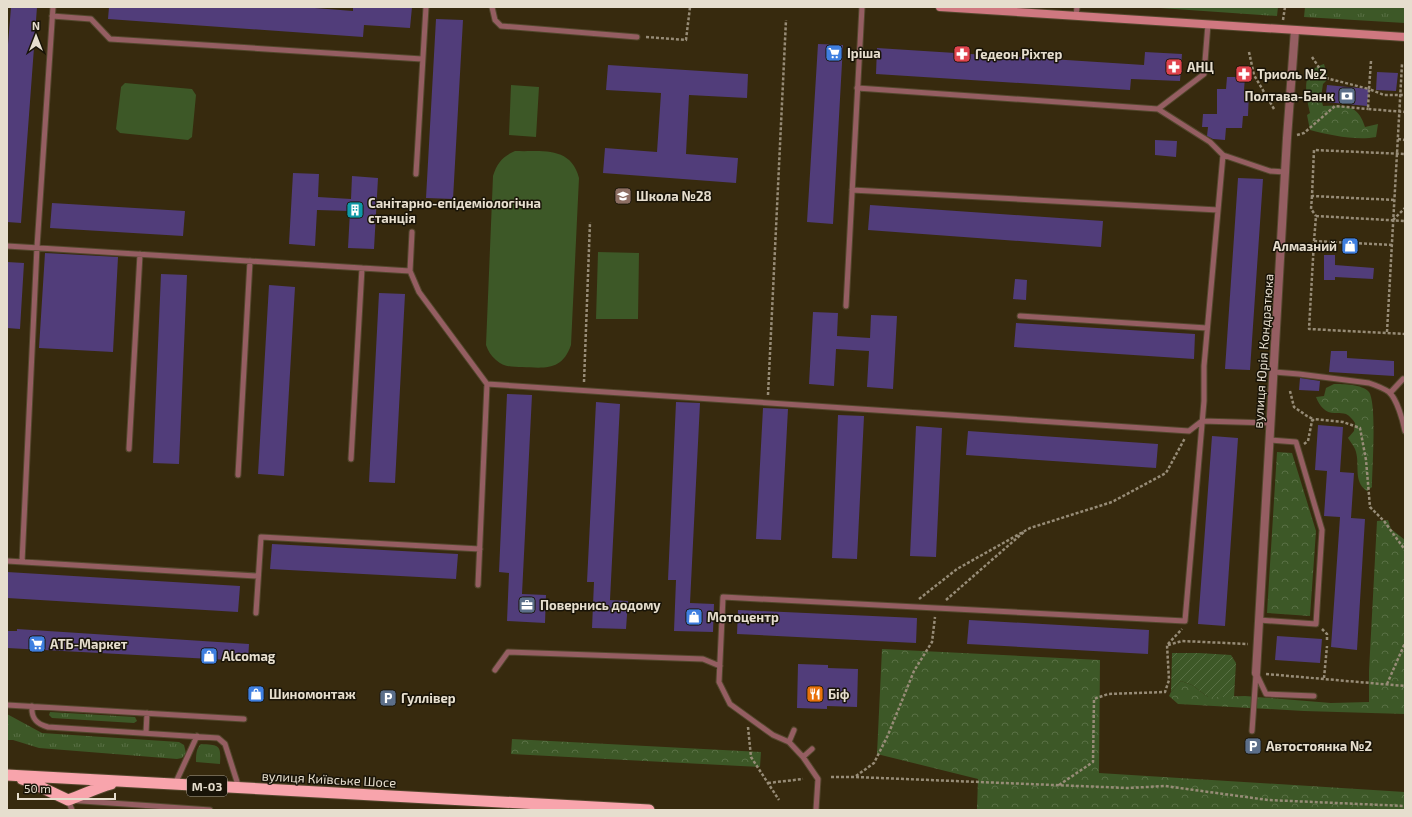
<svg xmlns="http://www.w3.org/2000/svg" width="1412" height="817" font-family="'Exo 2',sans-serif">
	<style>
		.grass { fill: url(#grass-tufts) }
		.forest { fill: url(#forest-crowns) }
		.garden { fill: url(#garden-furrows) }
		.pitch { fill: #3d5827 }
		.building { fill: #513d7a }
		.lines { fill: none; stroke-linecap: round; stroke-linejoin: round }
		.service-casing { stroke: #53472d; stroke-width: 7 }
		.minor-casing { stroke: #53472d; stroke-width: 10 }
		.secondary-casing { stroke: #53472d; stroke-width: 10 }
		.trunk-casing { stroke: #53472d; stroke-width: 13 }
		.path { stroke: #978c77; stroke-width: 2.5; stroke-dasharray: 3 2; stroke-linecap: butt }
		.service { stroke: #955e62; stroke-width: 5 }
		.minor { stroke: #955e62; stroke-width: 8 }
		.secondary { stroke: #cf7880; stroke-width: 8 }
		.trunk { stroke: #f8a4ac; stroke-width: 11 }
		.labels { text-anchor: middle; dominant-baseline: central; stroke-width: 3; stroke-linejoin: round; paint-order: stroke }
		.shield { fill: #191408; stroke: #a8a193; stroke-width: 1 }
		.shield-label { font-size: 12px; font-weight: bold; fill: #e6dece }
		.poi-label { font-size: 13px; font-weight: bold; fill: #e6dece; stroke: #191408; text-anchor: start }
		.street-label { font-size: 13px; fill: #e6dece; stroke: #191408 }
	</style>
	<defs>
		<pattern id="grass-tufts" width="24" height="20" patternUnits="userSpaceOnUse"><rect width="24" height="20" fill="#3d5827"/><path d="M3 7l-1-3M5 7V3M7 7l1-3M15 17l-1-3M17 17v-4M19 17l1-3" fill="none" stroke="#597045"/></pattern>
		<pattern id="forest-crowns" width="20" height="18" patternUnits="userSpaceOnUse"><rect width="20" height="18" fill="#3d5827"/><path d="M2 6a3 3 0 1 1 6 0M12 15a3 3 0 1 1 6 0" fill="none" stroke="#597045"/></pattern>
		<pattern id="garden-furrows" width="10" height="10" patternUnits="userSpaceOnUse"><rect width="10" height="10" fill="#3d5827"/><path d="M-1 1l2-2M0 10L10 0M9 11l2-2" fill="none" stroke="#597045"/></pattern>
	</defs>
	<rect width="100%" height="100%" fill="#372a0e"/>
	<!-- grass -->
	<path class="grass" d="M1146,7H1278L1277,16Z
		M1305,7H1405V23L1304,17Z
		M50,712L135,717L137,721L134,723L52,718L49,715Z
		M7,714L42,733L179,742L184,745L186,753L182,758L177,759L39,748L13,740H7Z
		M201,744C220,745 221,745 220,764L196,762C196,756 196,748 201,744Z"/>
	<!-- forest -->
	<path class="forest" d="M1324,64L1327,74V80L1323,84L1321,97L1323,106C1344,105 1358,104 1365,127L1378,124L1376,137C1357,141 1329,135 1310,130L1307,115L1310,113C1307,100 1301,76 1315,68C1318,66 1321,65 1324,64Z
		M1334,384C1343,384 1362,384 1369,392C1377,403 1372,471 1372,487L1367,491C1352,481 1361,464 1355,449C1353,445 1350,441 1348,438L1354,431L1355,423C1353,420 1350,416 1346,414C1343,413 1340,413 1337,413C1326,414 1320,407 1316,397L1324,396L1326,388Z
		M1277,452L1292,453L1316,531L1310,616L1267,613Z
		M1388,520L1391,529L1405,540V714L1304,711L1178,704L1169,696L1171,692L1181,681L1192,685L1208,697L1245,696L1331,703L1369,702V671L1377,521Z
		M882,649L1100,660L1099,773L1405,792V810L977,809L978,779L877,754Z
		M512,739L761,752L760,767L511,754Z"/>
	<!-- garden -->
	<path class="garden" d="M1172,653H1199L1231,655L1236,663L1234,697H1208L1192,685L1181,681L1171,692Z"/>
	<!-- pitch -->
	<path class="pitch" d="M125,83L192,89L196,95L192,137L188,140L120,133L116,129L121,87Z
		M511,85L539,87L536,137L509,135Z
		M515,151C542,152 571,146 579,178L571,345C562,371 545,368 522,367C513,367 503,367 496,360C491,356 488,351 486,345L493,176C497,163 503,156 515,151Z
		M598,252L639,253L638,319H596Z"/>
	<!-- building -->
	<path class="building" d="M11,7H37L21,223L7,222V57Z
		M109,7H302L353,11V7H412L410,28L364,25L363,37L108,19Z
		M436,19L463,20L453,199L426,198Z
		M818,44L843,45L833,224L807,222Z
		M877,48L1144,65L1145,52L1182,54L1180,81L1131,79L1130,90L876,74Z
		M608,65L748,74L747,98L689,95L686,154L738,158L736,183L603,173L605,148L657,152L661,93L606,90Z
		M1377,72L1398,73L1396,91L1376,90Z
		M1227,77H1245L1244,90H1249L1248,116H1243L1242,128H1226L1225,140L1213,139L1207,136L1208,127H1202L1203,114H1217V89H1226Z
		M1327,85L1369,89L1367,106L1325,102Z
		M1155,140L1177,141L1176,157L1155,155Z
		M293,173L319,174L318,197L351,199L352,176L378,178L374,249L348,248L350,211L317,210L315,246L289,244Z
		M1238,178L1263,179L1250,370L1225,369Z
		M52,203L185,211L183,236L50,228Z
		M870,205L1103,221L1101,247L868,230Z
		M45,253L118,257L113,352L39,348Z
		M1324,255H1335V265L1374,268L1373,279L1335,277V280H1324Z
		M7,262L24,263L20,329L7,328Z
		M161,274L187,275L179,464L153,463Z
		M1015,279L1027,280L1026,300L1013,299Z
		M269,285L295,287L284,476L258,474Z
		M379,293L405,294L395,483L369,482Z
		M813,312L838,313L837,336L870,338L871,315L897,316L893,389L867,387L869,351L836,349L834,386L809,384Z
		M1016,323L1195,334L1194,359L1014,347Z
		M1331,351H1347V358L1394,361V376L1329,372Z
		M1300,378L1320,381L1319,391L1299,390Z
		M507,394L532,395L522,594L546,595L545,623L507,621L509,573L499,572Z
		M596,402L620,404L610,600L628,601L626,629L592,628L594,582H587Z
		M676,402L700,403L690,603L714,604L713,632L674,631L676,580H668Z
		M763,408L788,409L781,540L756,539Z
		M838,415L864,416L857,559L832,558Z
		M1318,425L1343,427L1340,472L1354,473L1351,518L1365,519L1357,650L1331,647L1340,517L1324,516L1327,471L1315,470Z
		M916,426L942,428L936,557L910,556Z
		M968,431L1158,444L1156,468L966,455Z
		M1212,436L1238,438L1225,626L1198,624Z
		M272,544L458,554L456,579L270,569Z
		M7,572L240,586L238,612L7,598Z
		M738,610L917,618L916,643L737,634Z
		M969,620L1149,630L1148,654L967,644Z
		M17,629L249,644L248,661L7,648V631H17Z
		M1277,636L1322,639L1320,663L1275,660Z
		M798,664L828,665V668L858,669L857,707L827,706V709L797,708Z"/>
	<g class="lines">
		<!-- service casing -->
		<g class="service-casing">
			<path id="service" d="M492,7L495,20L501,26L637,37
				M52,16L91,19L110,39L422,59
				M1076,16L1077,7
				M1158,109L1204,74L1208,24
				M1223,155L1270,171L1285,172
				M416,174L426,7
				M852,190L1218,210
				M7,246L410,271L419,292L487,384L1189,431L1202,421L1270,423
				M410,271L412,232
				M846,306L862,7
				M1020,316L1207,328
				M1274,372L1299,374L1369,383C1375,385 1383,388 1389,392C1397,399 1403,421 1405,431
				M1390,393L1403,379
				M129,449L140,254
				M351,459L362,268
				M238,475L250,261
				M7,561L258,576
				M22,562L37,247L53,7
				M478,585L487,384
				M256,613L261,537L480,549
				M1259,620L1316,624L1322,530L1296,442L1269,440
				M495,670L508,652L703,659L720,666
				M1256,673L1266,694L1314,696
				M7,705L244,719
				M32,706C31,718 36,724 48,727L218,738L225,744L239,788
				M1252,731L1256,674
				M146,733L147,713
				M789,742L794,730
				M803,757L812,749
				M175,784L197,736
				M72,810L68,800L210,810
				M816,810L818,779L803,757L789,742L773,735L759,725L730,704L719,682L723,597L1185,621L1204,401V366L1223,155L1210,142L1158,109L857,88"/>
		</g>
		<!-- minor casing -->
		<g class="minor-casing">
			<path id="minor" d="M1256,673L1287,138L1295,30"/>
		</g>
		<!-- secondary casing -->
		<g class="secondary-casing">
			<path id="secondary" d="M940,7L1405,37"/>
		</g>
		<!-- trunk casing -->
		<g class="trunk-casing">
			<path id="trunk" d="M7,775L649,810
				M22,779L28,781L68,800C83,795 96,788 111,784"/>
		</g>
		<!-- path -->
		<path class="path" d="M1283,20L1285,7
			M646,37L686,40L690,7
			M1249,52L1254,75L1274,109
			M1312,57L1326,78L1369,89L1368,109L1405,112
			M1371,61L1369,89L1384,95H1405
			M1297,135L1304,133L1335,106L1368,109
			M1398,139L1405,140
			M1312,196L1311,209L1316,216
			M1394,200L1312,196L1314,150L1405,154
			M1393,220L1405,208
			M1314,241L1316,216L1405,221
			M1392,245L1314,241L1309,329L1405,334
			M1387,332L1402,64
			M584,382L590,222
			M1290,391L1294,407L1307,416L1313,419
			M768,395L786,20
			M1304,444L1308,441L1312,421L1314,419L1343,422L1360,428L1366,460L1370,507L1384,521L1405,550
			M919,599L957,569L1030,528L1112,502L1166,473L1185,438
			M946,600L1025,531
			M1322,629L1327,634V642
			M1168,645L1182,641L1248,644
			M1266,674L1405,686
			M1324,678L1327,646
			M1387,684L1405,643
			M748,727L751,757L779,800
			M856,776L874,763L888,735L914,671L932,642L935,617
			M831,777H855L1128,788L1165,786L1268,800L1405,806
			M768,783L803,779
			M1059,785L1093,762L1094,699L1108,694L1165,692L1169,680L1167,645L1182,629"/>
		<!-- service -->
		<use href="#service" class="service"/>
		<!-- minor -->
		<use href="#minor" class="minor"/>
		<!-- secondary -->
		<use href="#secondary" class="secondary"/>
		<!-- trunk -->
		<use href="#trunk" class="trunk"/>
	</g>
	<!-- icons -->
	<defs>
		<g id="supermarket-square" transform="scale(0.9)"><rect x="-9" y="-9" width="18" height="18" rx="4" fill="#3f7fe0" stroke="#191408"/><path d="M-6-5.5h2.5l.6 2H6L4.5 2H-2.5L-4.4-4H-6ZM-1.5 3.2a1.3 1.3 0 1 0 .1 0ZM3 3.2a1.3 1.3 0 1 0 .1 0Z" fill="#fff"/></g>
		<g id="pharmacy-square" transform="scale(0.9)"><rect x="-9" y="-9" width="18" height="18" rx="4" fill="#e0444e" stroke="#191408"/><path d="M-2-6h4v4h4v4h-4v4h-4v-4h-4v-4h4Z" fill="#fff"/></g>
		<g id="bank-square" transform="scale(0.9)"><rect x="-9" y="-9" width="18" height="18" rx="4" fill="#5c6f8a" stroke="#191408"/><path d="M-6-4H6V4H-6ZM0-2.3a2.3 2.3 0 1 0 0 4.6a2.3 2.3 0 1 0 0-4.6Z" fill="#fff"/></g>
		<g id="school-square" transform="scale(0.9)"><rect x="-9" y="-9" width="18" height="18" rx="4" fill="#8d6e63" stroke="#191408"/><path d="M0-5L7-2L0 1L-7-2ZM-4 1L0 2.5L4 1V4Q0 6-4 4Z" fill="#fff"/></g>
		<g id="building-square" transform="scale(0.9)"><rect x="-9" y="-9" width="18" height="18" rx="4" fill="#0f9aa8" stroke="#191408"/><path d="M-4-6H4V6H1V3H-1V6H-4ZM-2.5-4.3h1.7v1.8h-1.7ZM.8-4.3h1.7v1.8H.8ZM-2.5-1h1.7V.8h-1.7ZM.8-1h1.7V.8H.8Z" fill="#fff"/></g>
		<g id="shop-square" transform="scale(0.9)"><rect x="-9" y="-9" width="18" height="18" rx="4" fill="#3f7fe0" stroke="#191408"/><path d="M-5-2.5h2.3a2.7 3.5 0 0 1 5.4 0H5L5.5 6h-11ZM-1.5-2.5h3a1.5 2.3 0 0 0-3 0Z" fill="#fff"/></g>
		<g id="office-square" transform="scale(0.9)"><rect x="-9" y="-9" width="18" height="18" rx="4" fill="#5c6f8a" stroke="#191408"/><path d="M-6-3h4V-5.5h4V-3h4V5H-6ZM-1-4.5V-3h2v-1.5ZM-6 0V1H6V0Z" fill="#fff"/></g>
		<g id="restaurant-square" transform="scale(0.9)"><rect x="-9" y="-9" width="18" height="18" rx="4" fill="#e8710a" stroke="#191408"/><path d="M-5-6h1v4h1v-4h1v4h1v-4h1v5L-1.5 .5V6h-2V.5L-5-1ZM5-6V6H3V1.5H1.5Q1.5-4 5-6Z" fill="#fff"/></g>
		<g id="parking-square" transform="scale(0.9)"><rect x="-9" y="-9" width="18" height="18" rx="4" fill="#5c6f8a" stroke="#191408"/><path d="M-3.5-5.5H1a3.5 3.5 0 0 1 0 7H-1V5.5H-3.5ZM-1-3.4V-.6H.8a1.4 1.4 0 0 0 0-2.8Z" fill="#fff"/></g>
	</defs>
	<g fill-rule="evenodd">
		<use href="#supermarket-square" x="834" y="53"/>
		<use href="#pharmacy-square" x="962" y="54"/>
		<use href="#pharmacy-square" x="1174" y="67"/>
		<use href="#pharmacy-square" x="1244" y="74"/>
		<use href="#bank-square" x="1347" y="96"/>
		<use href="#school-square" x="623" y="196"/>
		<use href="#building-square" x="355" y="210"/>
		<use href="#shop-square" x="1350" y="246"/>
		<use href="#office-square" x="527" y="605"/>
		<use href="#shop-square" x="694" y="617"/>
		<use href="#supermarket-square" x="37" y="644"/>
		<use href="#shop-square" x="209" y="656"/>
		<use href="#shop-square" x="256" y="694"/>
		<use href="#restaurant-square" x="815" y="694"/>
		<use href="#parking-square" x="388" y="698"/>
		<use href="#parking-square" x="1253" y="746"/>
	</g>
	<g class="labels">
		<!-- shield labels -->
		<rect class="shield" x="187" y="776" width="40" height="20" rx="3"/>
		<g class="shield-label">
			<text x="207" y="786">М-03</text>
		</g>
		<!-- poi labels -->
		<g class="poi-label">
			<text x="847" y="53">Іріша</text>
			<text x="975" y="54">Гедеон Ріхтер</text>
			<text x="1187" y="67">АНЦ</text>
			<text x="1257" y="74">Триоль №2</text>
			<text x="1334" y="96" text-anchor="end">Полтава-Банк</text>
			<text x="636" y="196">Школа №28</text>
			<text x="368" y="203">Санітарно-епідеміологічна<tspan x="368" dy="15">станція</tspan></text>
			<text x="1337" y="246" text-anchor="end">Алмазний</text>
			<text x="540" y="605">Повернись додому</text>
			<text x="707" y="617">Мотоцентр</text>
			<text x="50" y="644">АТБ-Маркет</text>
			<text x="222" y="656">Alcomag</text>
			<text x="269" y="694">Шиномонтаж</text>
			<text x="828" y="694">Біф</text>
			<text x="401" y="698">Гуллівер</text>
			<text x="1266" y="746">Автостоянка №2</text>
		</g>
		<!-- street labels -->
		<g class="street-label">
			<text transform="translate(1263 351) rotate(-86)">вулиця Юрія Кондратюка</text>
			<text transform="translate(329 779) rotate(3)">вулиця Київське Шосе</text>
		</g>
	</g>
	<!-- border -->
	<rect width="1412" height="817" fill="none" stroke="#e6dece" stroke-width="16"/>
	<!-- north arrow -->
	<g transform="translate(36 36)" stroke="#191408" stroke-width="3" paint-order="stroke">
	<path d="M0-3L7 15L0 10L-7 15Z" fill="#e6dece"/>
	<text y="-6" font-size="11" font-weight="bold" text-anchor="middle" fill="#e6dece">N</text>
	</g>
	<!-- scale -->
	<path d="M18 793v6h97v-6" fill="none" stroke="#e6dece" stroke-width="2"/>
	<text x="24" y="793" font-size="12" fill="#e6dece" stroke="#191408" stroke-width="3" paint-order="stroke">50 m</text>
</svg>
